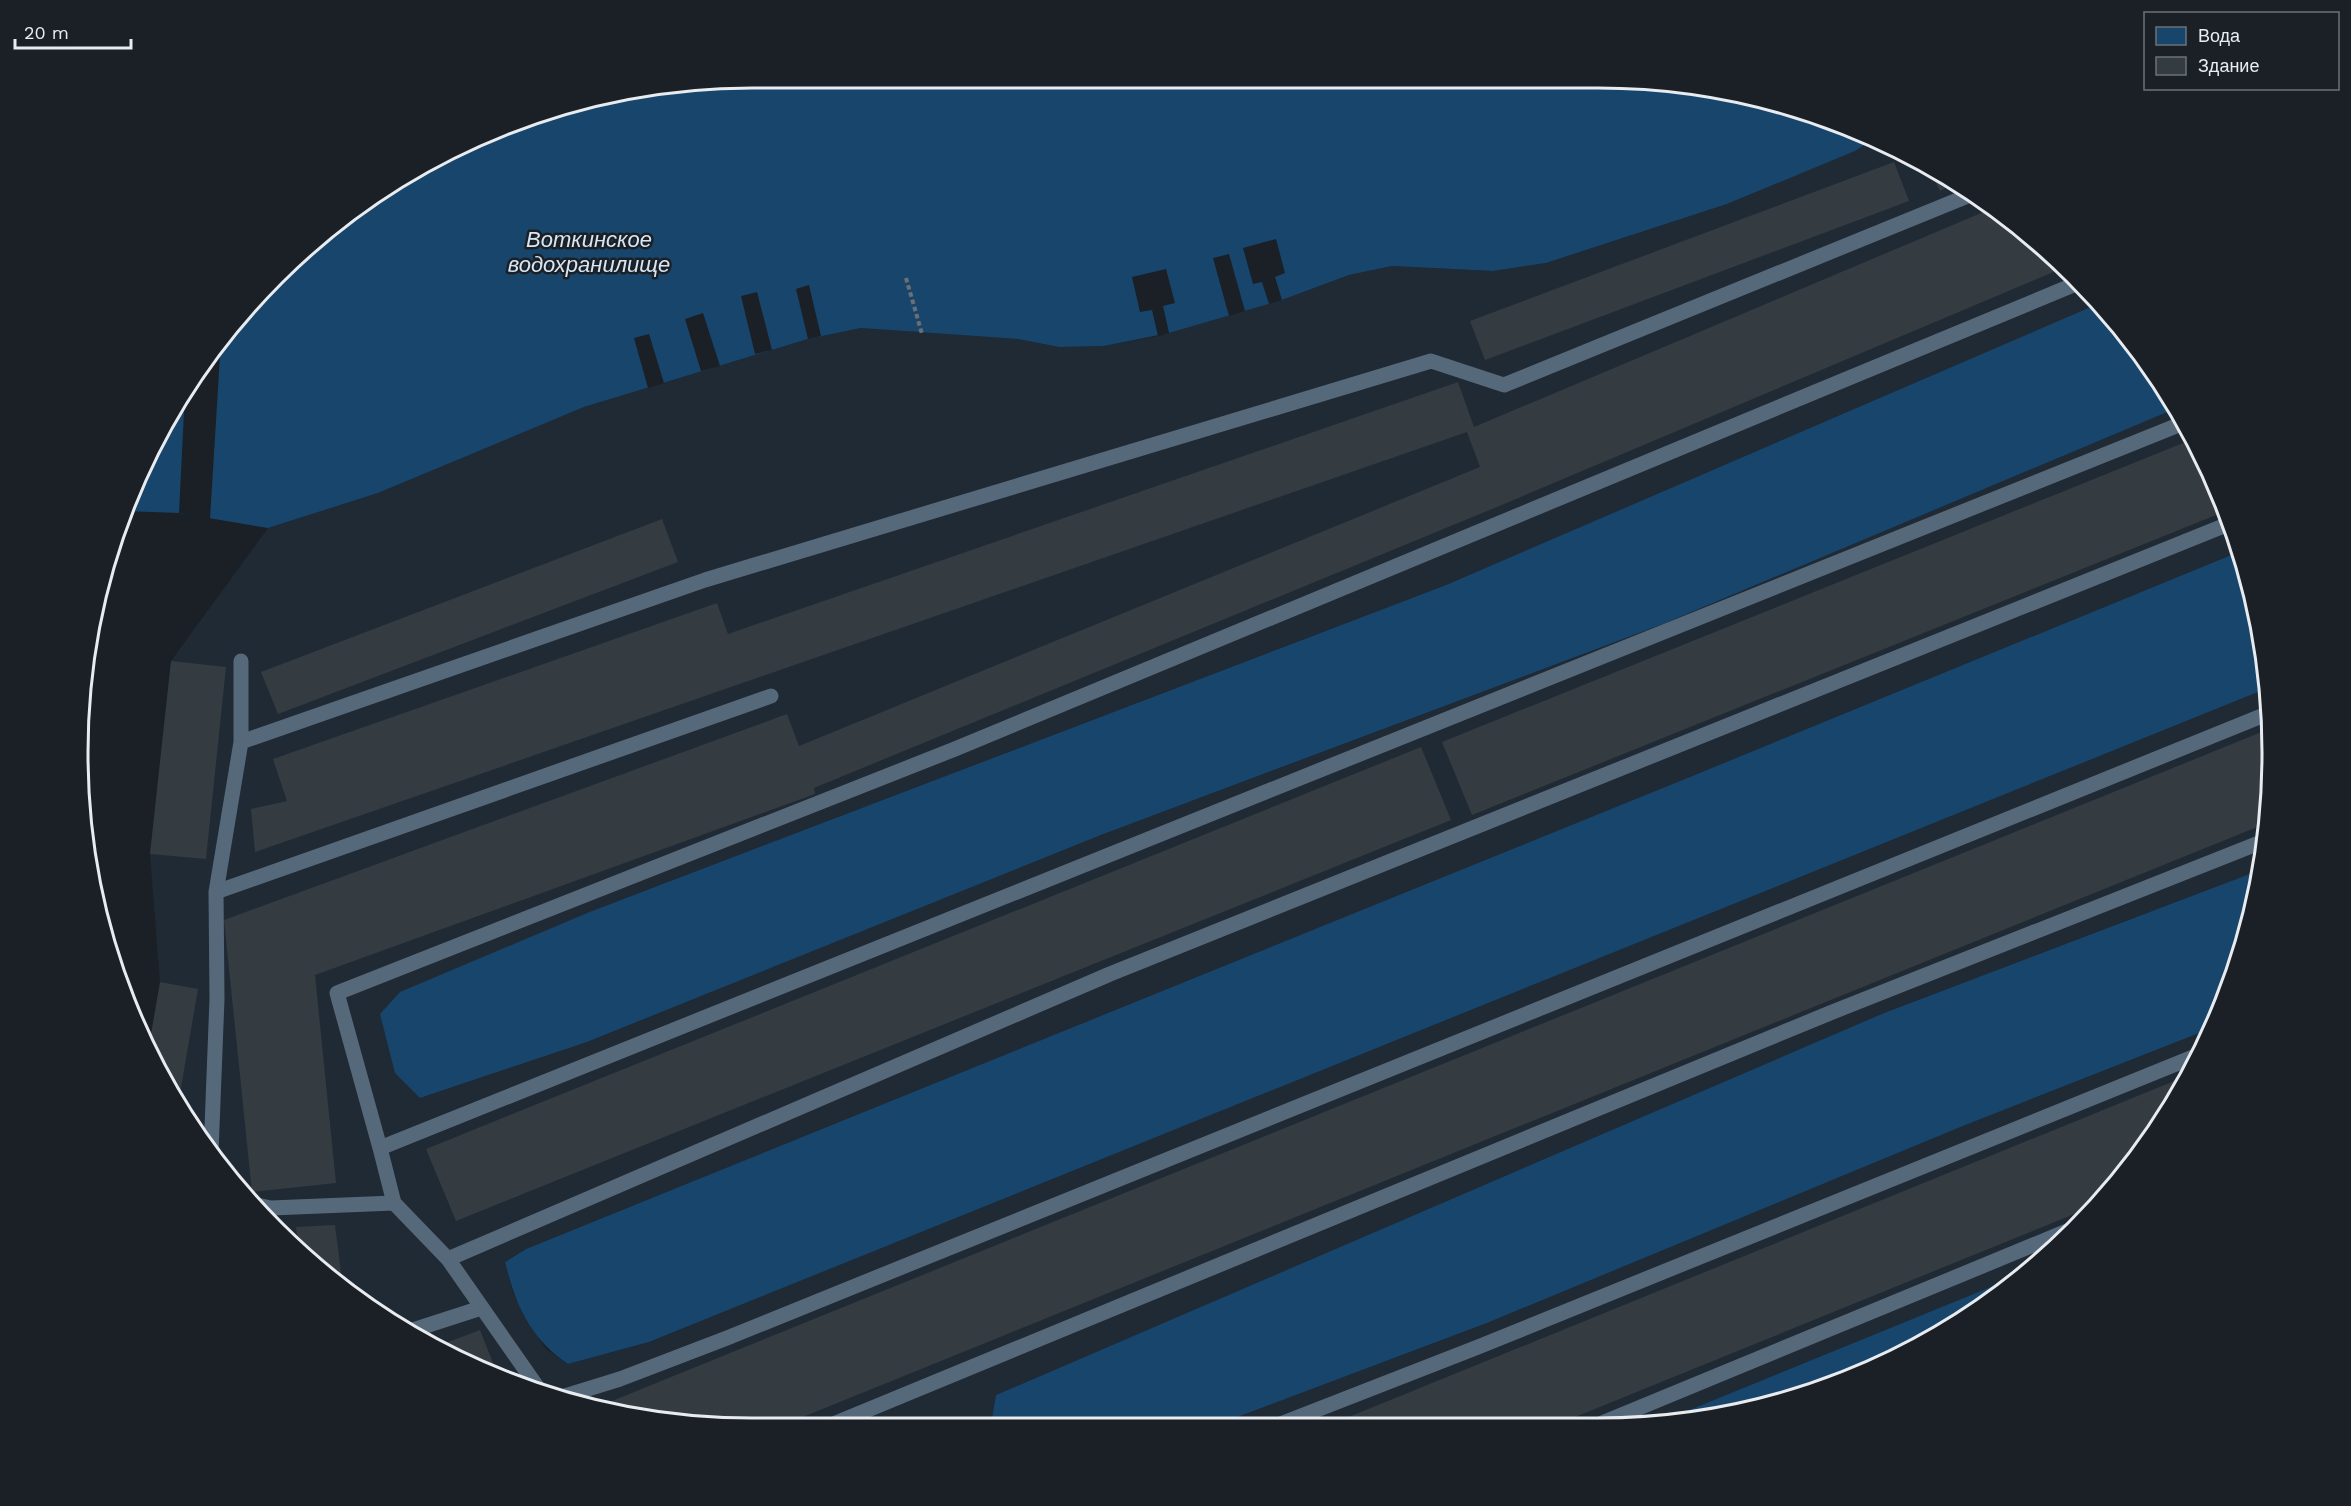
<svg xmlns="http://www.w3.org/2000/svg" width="2351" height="1506" font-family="'Work Sans',sans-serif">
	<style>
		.built { fill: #202a34 }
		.water { fill: #18456b }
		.pier { fill: #1a2026 }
		.building { fill: #343b41 }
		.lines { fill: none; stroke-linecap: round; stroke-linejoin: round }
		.path { stroke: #6b7076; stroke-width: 4; stroke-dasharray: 4.5 3; stroke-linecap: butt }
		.lane { stroke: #56697b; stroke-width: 15 }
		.labels { text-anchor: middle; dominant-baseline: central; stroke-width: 5; stroke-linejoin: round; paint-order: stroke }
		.water-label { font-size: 22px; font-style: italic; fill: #d8e5f2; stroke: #1a2026 }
		.rim { fill: none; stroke: #e8ecf0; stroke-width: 3 }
	</style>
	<rect width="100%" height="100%" fill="#1a2026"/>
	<!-- built -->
	<path class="built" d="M1873,139L2009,218L2100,303L1446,585L592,911L420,1098L587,1042L1101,835L1663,624L2177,408L2237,536L2241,551L1680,781L526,1249L505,1262L512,1289L525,1318L546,1349L568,1364L649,1342L2268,688L2272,797L2260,870L1884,1013L996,1395L992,1418L994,1424L665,1422L495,1377L342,1288L246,1198L192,1128L148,1052L160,982L150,854L171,661L268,528L378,493L584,407L808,339L861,328L1018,339L1059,347L1104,346L1158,336L1282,300L1349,275L1392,266L1493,271L1546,263L1727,204L1854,151Z
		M2212,1028L2203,1052L2133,1164L2043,1261L2025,1273L1655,1424L1216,1425L1487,1323L1963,1126Z"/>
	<!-- water -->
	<path class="water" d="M665,84H1686L1857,130L1873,139L1855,151L1727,204L1546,263L1493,271L1392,266L1349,275L1282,300L1169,333L1104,346L1059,347L1018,339L861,328L808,339L584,407L378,493L268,528L179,513L125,511L168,416L218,342L308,246L378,192L536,114Z
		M2100,303L2177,408L1663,624L1101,835L587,1042L420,1098L395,1073L380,1014L400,992L592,911L1446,585Z
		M2241,551L2267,665L2268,688L649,1342L568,1364C530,1338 516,1306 505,1262L526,1249L1680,781Z
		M2260,870L2250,928L2212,1028L1963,1126L1487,1323L1216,1425L994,1424L992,1418L996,1395L1884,1013Z
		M2025,1273L1935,1338L1773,1405L1655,1424Z"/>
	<!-- pier -->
	<path class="pier" d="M1276,239L1285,273L1275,277L1282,300L1269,304L1262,282L1253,284L1243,248Z
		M1229,254L1245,311L1229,316L1213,258Z
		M1166,269L1175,303L1163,306L1169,333L1158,336L1152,310L1140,312L1132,277Z
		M809,285L821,336L808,339L796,289Z
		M757,292L772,350L755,354L741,296Z
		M703,313L720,366L701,371L685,319Z
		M649,334L664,383L648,388L634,338Z
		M221,339L210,519L179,513L185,391Z"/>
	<!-- building -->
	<path class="building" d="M1894,162L1909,201L1485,360L1470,321Z
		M1931,173L1952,185L1940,191Z
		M1993,208L2009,218L2063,268L1497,507L814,788L815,794L315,975L336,1183L252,1192L224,920L787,714L799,746L1480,467L1467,432L255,852L251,809L287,801L273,759L717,603L728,634L1458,382L1474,427Z
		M2193,439L2226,511L1472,815L1442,742Z
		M662,519L678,562L278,714L261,672Z
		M171,661L226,667L206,859L150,854Z
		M2269,729L2272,797L2267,823L788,1423L665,1422L602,1405Z
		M1421,747L1451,820L456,1221L426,1149Z
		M160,982L198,989L178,1105L148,1052Z
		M2189,1075L2133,1164L2094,1206L1553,1426L1329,1425Z
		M335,1225L343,1289L299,1248L296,1227Z
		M480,1330L499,1378L440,1345Z"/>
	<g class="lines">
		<!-- path -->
		<path class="path" d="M906,278L922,334"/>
		<!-- lane -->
		<path class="lane" d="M2078,283L955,749L337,993L380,1148L2186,422
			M241,742L705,580L1431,361L1504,385L1970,195
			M216,892L771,696
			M380,1148L394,1203
			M211,1153L217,999L216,892L241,742V661
			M252,1204L271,1208L394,1203L448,1259L538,1388
			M448,1259L1110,974L2231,523
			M413,1330L481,1308
			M565,1396L620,1379L727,1338L2269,713
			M836,1423L1830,1013L2264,841
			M1278,1425L1478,1347L2203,1053
			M1595,1426L2072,1229"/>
	</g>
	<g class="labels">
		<!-- water labels -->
		<g class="water-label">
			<text x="589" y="239">Воткинское<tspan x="589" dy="25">водохранилище</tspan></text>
		</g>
	</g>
	<!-- crop -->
	<path d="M0 0H2351V1506H0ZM752 88H1598A664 664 0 0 1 2262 752V754A664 664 0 0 1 1598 1418H752A664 664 0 0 1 88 754V752A664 664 0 0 1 752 88Z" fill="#1a2026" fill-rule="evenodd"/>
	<path class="rim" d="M752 88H1598A664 664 0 0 1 2262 752V754A664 664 0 0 1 1598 1418H752A664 664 0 0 1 88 754V752A664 664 0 0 1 752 88Z"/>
	<!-- legend -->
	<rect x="2144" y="12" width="195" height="78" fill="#1a2026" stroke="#6c7277" stroke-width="1.5"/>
	<rect x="2156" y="27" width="30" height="18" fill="#18456b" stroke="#6c7277" stroke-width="1.5"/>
	<text x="2198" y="42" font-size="18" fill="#e8ecf0">Вода</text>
	<rect x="2156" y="57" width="30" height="18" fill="#343b41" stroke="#6c7277" stroke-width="1.5"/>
	<text x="2198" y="72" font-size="18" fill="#e8ecf0">Здание</text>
	<!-- scale -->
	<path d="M15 39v9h116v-9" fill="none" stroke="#e8ecf0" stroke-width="3"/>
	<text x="24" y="39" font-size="18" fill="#e8ecf0" stroke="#1a2026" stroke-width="4.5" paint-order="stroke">20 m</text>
</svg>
